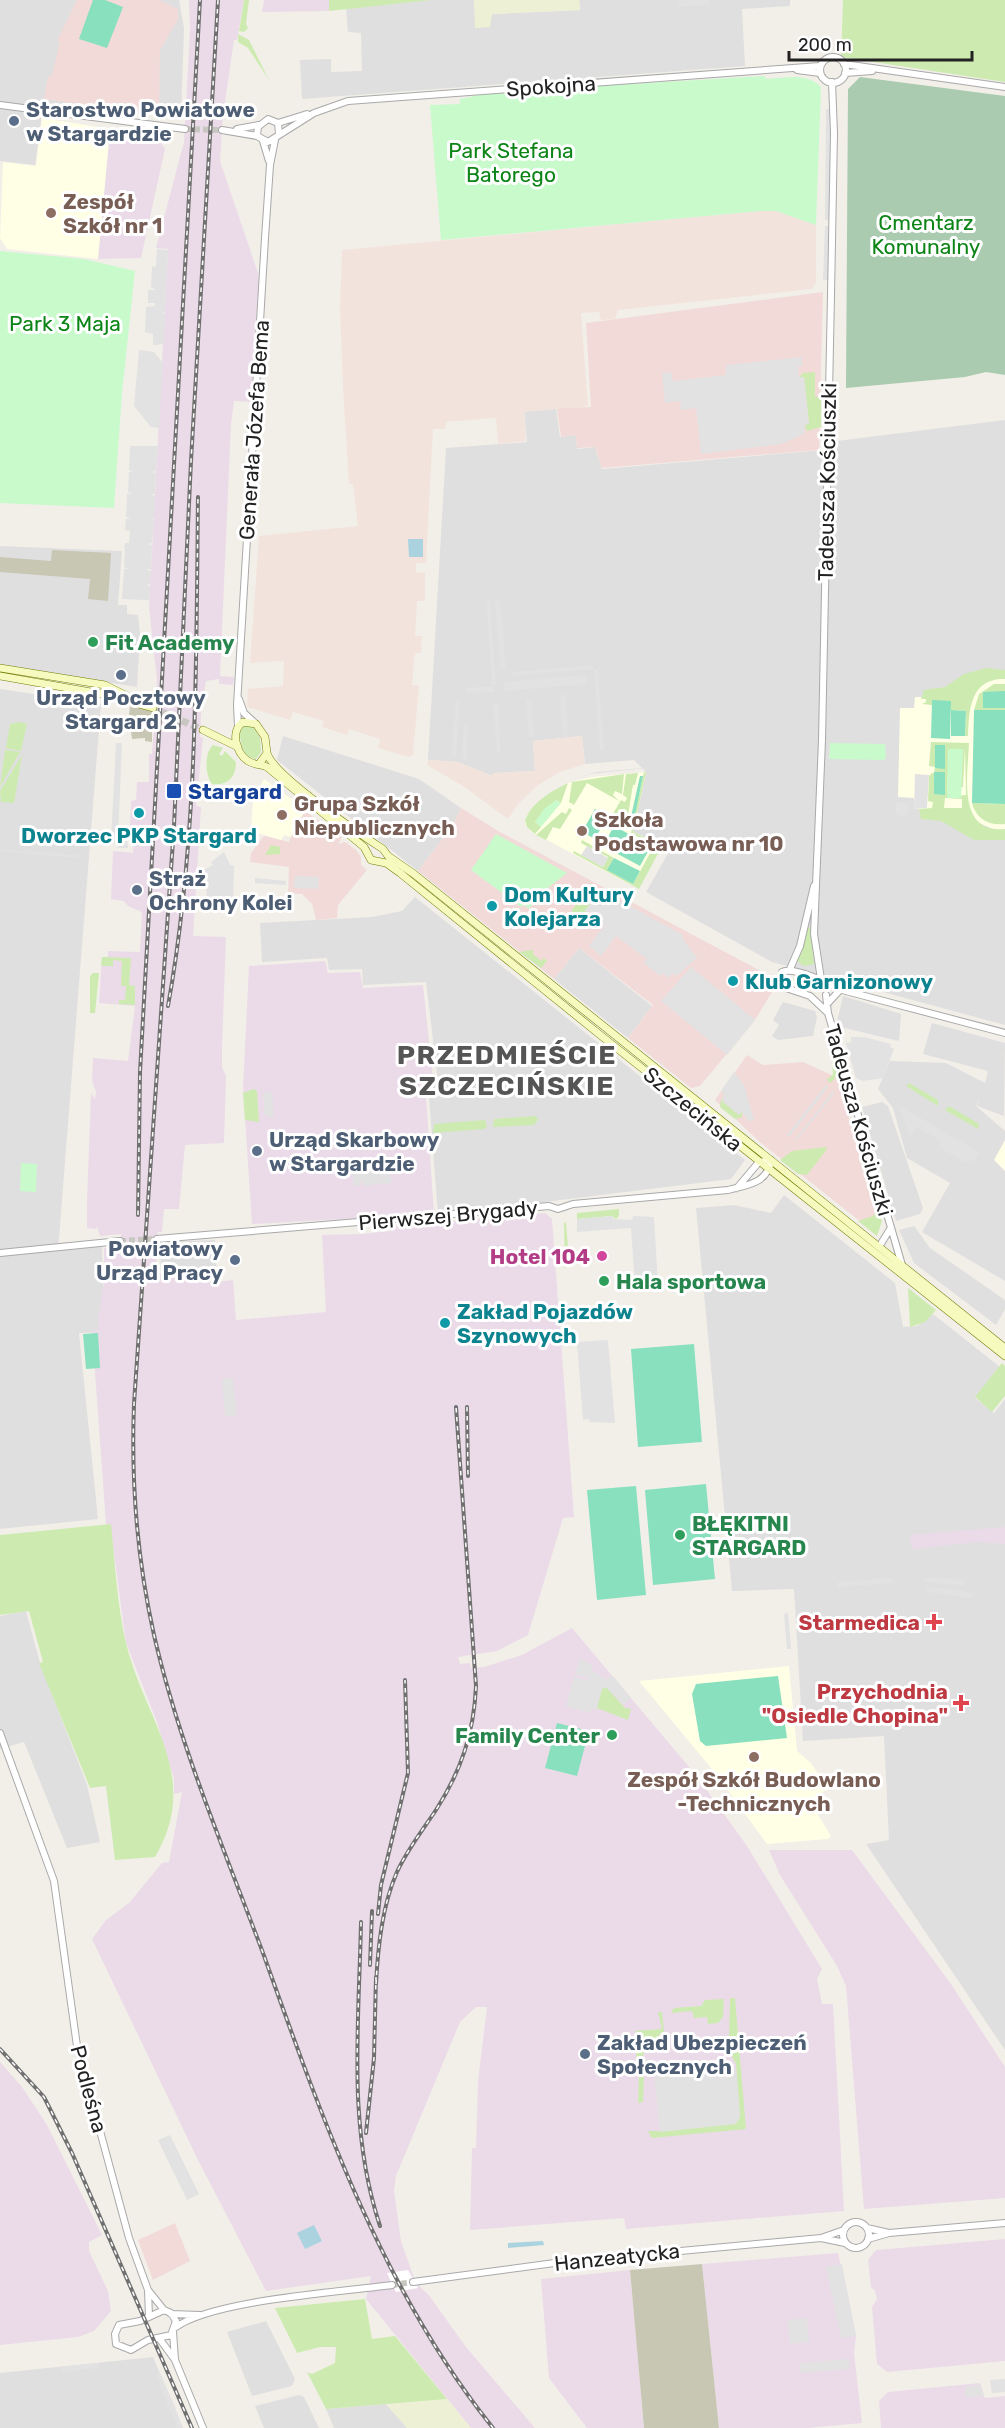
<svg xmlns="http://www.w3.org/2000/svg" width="1005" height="2428" font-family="Rubik,sans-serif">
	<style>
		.residential { fill: #e0dfdf }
		.commercial { fill: #f2dad9 }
		.industrial { fill: #ebdbe8 }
		.education { fill: #ffffe5 }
		.military { fill: #f3e3dd }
		.construction { fill: #c7c7b4 }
		.farmland { fill: #eef0d5 }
		.grass { fill: #cdebb0; fill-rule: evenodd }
		.cemetery { fill: #aacbaf }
		.park { fill: #c8facc }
		.pitch { fill: #88e0be }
		.parking { fill: #e2e2e2 }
		.water { fill: #aad3df }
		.pier { fill: #fff }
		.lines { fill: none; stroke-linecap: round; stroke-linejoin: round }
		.tertiary-tunnel { stroke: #c8c6c1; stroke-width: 6; stroke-dasharray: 6 3; stroke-linecap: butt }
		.secondary-tunnel { stroke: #c8c6c1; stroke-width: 7; stroke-dasharray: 7 3.5; stroke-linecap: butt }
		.tertiary-casing { stroke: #a9a9a9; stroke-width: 8 }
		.secondary-casing { stroke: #707d05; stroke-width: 8 }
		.tertiary { stroke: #fff; stroke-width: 6 }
		.secondary { stroke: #f7fabf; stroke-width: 7 }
		.rail-casing { stroke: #707070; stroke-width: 4 }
		.rail { stroke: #fff; stroke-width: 1.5; stroke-dasharray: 4.5; stroke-linecap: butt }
		.service-dot { fill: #5c6f8a; stroke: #fff; stroke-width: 2 }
		.education-dot { fill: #8d6e63; stroke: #fff; stroke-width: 2 }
		.leisure-dot { fill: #2e9e5b; stroke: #fff; stroke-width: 2 }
		.transit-dot { fill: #1a4fb4; stroke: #fff; stroke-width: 2 }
		.culture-dot { fill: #0f9aa8; stroke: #fff; stroke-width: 2 }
		.hotel-dot { fill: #d1479c; stroke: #fff; stroke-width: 2 }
		.health-dot { fill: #e0444e; stroke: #fff; stroke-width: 2 }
		.labels { text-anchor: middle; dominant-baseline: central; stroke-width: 6; stroke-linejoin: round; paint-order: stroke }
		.street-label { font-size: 21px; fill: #222; stroke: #fff }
		.service-label { font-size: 21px; font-weight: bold; fill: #4e5e75; stroke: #fff; text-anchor: start }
		.park-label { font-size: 21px; fill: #0c8416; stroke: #fff }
		.education-label { font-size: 21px; font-weight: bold; fill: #785e54; stroke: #fff; text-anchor: start }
		.leisure-label { font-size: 21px; font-weight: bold; fill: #27864d; stroke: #fff; text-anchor: start }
		.transit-label { font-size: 21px; font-weight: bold; fill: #164399; stroke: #fff; text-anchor: start }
		.culture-label { font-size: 21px; font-weight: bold; fill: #0d838f; stroke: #fff; text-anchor: start }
		.hotel-label { font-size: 21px; font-weight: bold; fill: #b23c85; stroke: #fff; text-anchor: end }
		.health-label { font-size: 21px; font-weight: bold; fill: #be3a42; stroke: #fff; text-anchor: end }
		.district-label { font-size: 27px; font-weight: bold; letter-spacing: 1.5px; fill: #555; stroke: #fff }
	</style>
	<rect width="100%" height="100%" fill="#f2efe9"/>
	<!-- residential -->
	<path class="residential" d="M0,0H179L184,28L181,116L43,106L35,165L0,161Z
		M431,0H474L476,28L492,14L580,10L579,0H790V6L742,9L745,66L302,99L300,60L331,59V72L362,71L361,33L348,32L346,8Z
		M556,408L560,437L576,435L577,449L595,447L602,469L836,449L837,441L1005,420V1025L772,962L646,892L670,850L633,832L646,772L634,760L585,764L582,736L533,741L535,771L494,773L492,776L458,762L428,760L446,448L527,442L524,411Z
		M0,546L122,551L118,605H127V614L138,615L140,635L137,687L0,665Z
		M0,689L101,704L58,1251L102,1245L104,1332L79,1333L98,1519L0,1529Z
		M283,736L419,779L461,808L453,825L418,871L277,760Z
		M415,897L745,1160L731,1179L438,1215L428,1084L438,1081L426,982L363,985L362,969L329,970L327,958L262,962L260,923L372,917L402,911Z
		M579,948L652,1006L628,1038L554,979Z
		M843,996L901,1014L899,1041L836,1026Z
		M783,1002L815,1011L817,1017L813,1036L778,1040L772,1036L779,1025L773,1020Z
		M932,1023L1005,1043L1004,1116L977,1106L980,1098L976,1106L1005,1131V1281L922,1232L950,1183L907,1158L893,1108L878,1089L890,1061L946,1063L985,1083L988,1071L923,1054Z
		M882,1102L888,1106L923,1208L920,1214L896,1221L862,1107Z
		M784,1195L895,1283L903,1327L917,1326L933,1314L1000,1367L975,1398L994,1413L1005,1399V2050L866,1844L889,1840L884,1736L803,1741L794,1589L732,1591L696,1208L734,1205L771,1213Z
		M914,1226L930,1248L1005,1300V1309L996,1325L914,1263L899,1230Z
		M215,1240L217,1283H208L188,1273L161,1274L160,1242Z
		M26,1611L40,1663L87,1785L100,1842L67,1848L24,1742L0,1749V1616Z
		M266,2321L295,2379L292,2386L252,2396L227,2332Z
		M153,2357L183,2428H0V2373Z
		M299,2395L304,2397L319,2428H264L255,2406Z
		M386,2404L407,2428H334L326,2409Z"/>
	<!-- commercial -->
	<path class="commercial" d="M77,0H159L178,9V19L160,50L159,115L44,99L48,76H52L57,54L60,42L57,41Z
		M823,292L819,450L602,468L595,447L577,448L576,435L561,437L557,408L591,407L586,323Z
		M461,808L500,832L768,975L774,982L772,992L755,1020L700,1086L691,1088L628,1038L653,1005L579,948L554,979L418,871L453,825Z
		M305,811L340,835L342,837L338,844L345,842L356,850L361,857V865L367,870L338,905L337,918L316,920L312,904L302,894L288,893L289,867L250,862L251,853L264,836L289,842L294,828Z
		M747,1055L763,1065L803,1062L838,1078L878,1225L876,1234L761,1143L715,1100Z
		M175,2223L190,2261L153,2280L138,2240Z"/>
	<!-- industrial -->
	<path class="industrial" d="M189,0H244L237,40H234L223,116L220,161L259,276L251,402L234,401L231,424L220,676L234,677L233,685L219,684V679L206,681L201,715L200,737L203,738L196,806L201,807L193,936L226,937L222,1049V1067L226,1076L224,1143L185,1145L179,1209H164L162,1232H158L156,1274L188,1273L208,1283L233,1280L236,1320L326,1312L322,1235L363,1234L389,1231L390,1227L545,1213L552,1219L574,1517L563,1518L528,1635L497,1651L458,1657L460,1664L470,1663L471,1668L484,1667L522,1655L572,1628L695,1774L747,1846L822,1969L817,1979L822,2004H833L844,2211L626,2229L624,2218L470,2230L472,2148H476L478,2081L487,2007H476L460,2022L396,2176L394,2191L401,2241L414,2278L422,2289L428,2294L466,2347L535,2428H471L366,2299L371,2276L266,2291L198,2160L92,1939L106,1920L129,1903L162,1863L169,1862L182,1792L174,1794V1779L157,1722L126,1643L110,1524H106L92,1331L99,1329L98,1318L104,1282V1248L120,1247L121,1234L100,1236L97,1227L95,1229L87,1228V1200L91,1093L95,1099L96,1092L92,1081L93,1058L128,1061L135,1006L99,1003L102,957H108V951L140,952L142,912L128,906L124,901L111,899L113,851L133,853L135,829L130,827L131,801L136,800L137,782H149V754H152L157,680L149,607L168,249L156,248L184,142L190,29Z
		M264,0H329V11L262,12Z
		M110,129L138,131L157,137L165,149L141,258L98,259Z
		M325,961L328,973L360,972L363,988L423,985L433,1079L425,1081L434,1214L252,1224L243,1088L249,966Z
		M1005,1527V1544L978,1542L912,1549L910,1535Z
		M769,1850H852L951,1984L1005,2067V2198L864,2209L846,1986L837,1966L780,1875Z
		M0,2062L22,2087L47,2125L102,2235L89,2242V2251L108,2291L111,2311L94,2331L78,2337L0,2345Z
		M1005,2239V2361L887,2372L877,2364L872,2307L877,2299L875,2291L871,2287L868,2260L876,2250Z
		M838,2253L856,2336L854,2353L862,2423L807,2428H719L702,2264Z
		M630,2270L644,2428H587L549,2378L541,2279Z
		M980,2383L985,2398L1005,2396V2428H881L879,2401L888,2392Z"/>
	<!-- education -->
	<path class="education" d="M42,118L110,129L98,259L7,249L0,238L3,162L36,166Z
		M1005,675V834L948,810L914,809V798L898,797L900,708H914L915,697L953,698L960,686Z
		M646,772L633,832L661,845L637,888L532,832L525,824L527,815L539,802L568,783L592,777Z
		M264,779L304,808L305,811L294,828L291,837L284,835L281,840L251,831L254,786L259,788Z
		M1005,1140V1171L994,1160Z
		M789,1666L797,1751L811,1763L828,1789L809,1800L831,1836L828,1839L767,1844L716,1774L639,1681Z"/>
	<!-- military -->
	<path class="military" d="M761,211H776L816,225V282L812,289L618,310L615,319L601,320L599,312L581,313L588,406L524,412L526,441L498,444L496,418L446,422L445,429H433L426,563H416V572L425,573V601H417L415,636H422L421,653H415L412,685H419L413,755L409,757L378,748L380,739L349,729L347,735L322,727L324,721L293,712L290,720L247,707L248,689L283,686L284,661L250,663L259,536L358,526L353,484H349L343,389L340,308L342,250Z
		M582,736L585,764L560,772L538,785L519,803L508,819L463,786L427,765L428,760L458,762L492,776L493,773L535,771L533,741Z"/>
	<!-- construction -->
	<path class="construction" d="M52,550L111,553L108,601L88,599L90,579L0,572V557L51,561Z
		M135,705L152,711V742L145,741V738L132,739L129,715L130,706Z
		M702,2264L719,2428H644L630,2270Z"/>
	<!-- farmland -->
	<path class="farmland" d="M474,0H579L580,10L492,14L490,27L475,28Z
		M447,2399L471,2428H407L386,2404Z"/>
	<!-- grass -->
	<path class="grass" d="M244,0H249L246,24L248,28L244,32L239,31Z
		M329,0H431L329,11Z
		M843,0H1005V82L841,57Z
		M238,34L249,40L269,80L248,48L238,42Z
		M815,372V397H821V427L807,431L805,425L809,423L804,377H799L803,373Z
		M986,668L1005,670V679C970,678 969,710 968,736H965L966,711L950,710V701H932V705L922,704L926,702V699H921L924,690L945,687L964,674Z
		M994,684H1005V710H974L979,694Z
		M19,722L27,724L21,751L6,748L10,724Z
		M244,726L253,727L260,738L261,752L256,759C244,758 240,744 240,732Z
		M931,742L969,743C968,773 956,834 1005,829V840H974L941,821L921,819L919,809L932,808L933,802L928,801L929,776L932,773H934V794H945V773L934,772L935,768H945V746L935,745V767L929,766ZM965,747L966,795L947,797L948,769L962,749L961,787H963ZM945,798L962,799V808H944Z
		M213,745L223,748L219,754L222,756L225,751L236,762C236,778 227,786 212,784C205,775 204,753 213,745Z
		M5,750L20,752L0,787Z
		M22,755L14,803L1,802L0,791Z
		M644,772H646L633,832L662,846L639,889L573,853L574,851L603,867L608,857L581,843L582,840L614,858L608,870L633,884L654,846L631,833Z
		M638,773L635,785H633L626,827L611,817L621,800L625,802L627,798L623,795L626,774Z
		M624,774L622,794L615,791L613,795L619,801L587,783L574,805L569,802L572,782Z
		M568,783L561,803L556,800L535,822L541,827L535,834L527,827L525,821C531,802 552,791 568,783Z
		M972,803L1005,804V824C989,826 976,819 972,803Z
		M569,808L572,810L560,829L553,827L546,840L536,835L562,812L566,814Z
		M271,845L280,847V854L265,855Z
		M591,883L600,890L585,911L593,921L585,927L587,922L576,914L573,917L572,910Z
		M811,927L814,964L804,966L797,961L807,928Z
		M533,950V954L541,961L544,958L547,961L541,968L519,952Z
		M102,957L131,958L129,985L135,986V1005L99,1003L119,1004V1000H125L126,986H121L122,961L113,960V966H101Z
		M93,973H99L95,1013H90V976Z
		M788,977L818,985L820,990L816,992L788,983Z
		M831,1043L841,1073L830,1083L827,1079L833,1075Z
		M909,1083L938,1100V1106L906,1086Z
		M254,1089L257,1091L259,1122L245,1120L243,1093Z
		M725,1097L722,1101L739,1115L742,1111V1117L735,1119L720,1107L721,1100Z
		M949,1106L979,1124L978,1129L945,1110Z
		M536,1116L538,1120L534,1125L493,1127L494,1119Z
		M485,1120L487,1127L484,1129L433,1133L434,1124Z
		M826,1147L827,1149L807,1175L798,1174L780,1160L792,1151Z
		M619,1209V1216L616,1219L612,1216L577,1219V1213Z
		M877,1211L882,1221L877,1236L858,1221L873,1216Z
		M566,1222L569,1261L565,1269L564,1223Z
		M908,1288L936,1310L925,1322L910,1327Z
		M1002,1363L1005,1366V1396L992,1412L975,1397Z
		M111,1524C115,1563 117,1604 126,1643C144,1719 203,1776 155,1857L115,1860L106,1786L90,1788L39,1663L43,1662L29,1611L0,1615V1535Z
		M606,1687L625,1708L631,1709L628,1720L597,1708L602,1689Z
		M730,1998H735L746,2129L652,2138L648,2131H665L740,2117L736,2064L730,2053L736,2052L735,2042H729Z
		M724,1999L723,2017L718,2023L708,2024L707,2017L694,2018L692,2011L671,2013L674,2008L701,2006L705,2000Z
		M658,2012H662L664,2032L660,2034L652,2051L646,2048L642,2058L647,2061L642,2067L637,2068L635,2031L662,2029Z
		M639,2076L644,2077L643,2102L638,2103Z
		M365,2299L372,2339L395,2336L447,2399L326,2409L307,2372L312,2374L335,2363L336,2347H320L297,2353L275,2308Z"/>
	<!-- cemetery -->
	<path class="cemetery" d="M860,77L1005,96V375L986,372L965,377L846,388L848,89Z"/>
	<!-- park -->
	<path class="park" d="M765,76L766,79C786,78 806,72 821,87L816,225L776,211H761L441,240L430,105L460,104V99L495,92Z
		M0,251L84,259L135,271L122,393L114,508L0,503Z
		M830,743L885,744L886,757L884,760L829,759Z
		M948,749H963L961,798H947Z
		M556,800L561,803L541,827L535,822L544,809Z
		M496,834L567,873L541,893L529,909L524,905L521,907L471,870Z
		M21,1163L37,1164L36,1192L20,1191Z"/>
	<!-- pitch -->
	<path class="pitch" d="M93,0H105L123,7L107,48L79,39Z
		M1005,691V708H983V692Z
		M932,700L951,701L950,739L931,738Z
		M951,710L966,711L965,736H951Z
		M974,710H1005V804L972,803Z
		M935,745H945V769L935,768Z
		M934,772H945V795L934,794Z
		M640,776H643L632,830H628Z
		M595,809L607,816L595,839L582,832Z
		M614,826L651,846L640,866L603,846Z
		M614,858L640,871L633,884L607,870Z
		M98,1333L100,1368L86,1369L83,1334Z
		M694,1344L702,1442L638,1447L631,1349Z
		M706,1484L715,1579L653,1585L645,1490Z
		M636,1486L646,1595L597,1600L587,1490Z
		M778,1676L787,1738L706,1746L700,1741L692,1694L696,1684Z
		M557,1723L589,1731L577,1776L545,1768Z"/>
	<!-- parking -->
	<path class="parking" d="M680,0H709V5L678,7Z
		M826,109H830L831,139L829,220H825Z
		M825,226H829L828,280H823Z
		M157,249L168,250L165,312L161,313L165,314L164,344L156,345H153V334L145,332L146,307L155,306V303H148V290H156L151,287L152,267L156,266Z
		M139,350L154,352L163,363L159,428L151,427L134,406Z
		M802,357V366L798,367L799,377H804L809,424L805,425L804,434L782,444L701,454L696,408L681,410L680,401L665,403L662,373L671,372L673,381L726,375V365Z
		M130,446H158L156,471L152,472L156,473L155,494H150L155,496L154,519H149L154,520L152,543L148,544L152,545L151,569H146L151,571L150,584L146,585L150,586L149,600H144L122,599L124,569H128L124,567L125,543H129L130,531L125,530L126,519L131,518L126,517L127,494H132L128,492L129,472H133L129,470Z
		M486,599H490L496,685H492Z
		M495,599H500L506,669L501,670Z
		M593,665V669L512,676V672Z
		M594,670H598L604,750H600Z
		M586,675L587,684L505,691L504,682Z
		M494,686L495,692L466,693V688Z
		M560,695H565L568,735H563Z
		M531,699L534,737H529L526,700Z
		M455,701H459L456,758L452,757Z
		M498,703L501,752L497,753L493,704Z
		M464,723L468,724L466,760H462Z
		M116,743H122L118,838L127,840L128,848H119L111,840Z
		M666,766L591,774L572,779L596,772Z
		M915,774L929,775L927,808L914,809Z
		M895 809a7 7 0 1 1 14 0a7 7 0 1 1-14 0Z
		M587,846L608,858L603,867L581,855Z
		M0,849L78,855V858L0,851Z
		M224,852L230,865L234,866L233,903H229L225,913L212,912V908L206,907L207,877L211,876L203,877L204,870L213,865L211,862Z
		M295,876L319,877L318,889L294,888Z
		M255,878L286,881V885L255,883Z
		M600,890L683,935L682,938L697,958L676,976L673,973L669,978L663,973L660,976L644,963L647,959L616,936L601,956L589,946L604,926L585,911Z
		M691,967L755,1020L727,1055L661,1001Z
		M851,1037H864L891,1044L890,1047L894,1049L883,1078L863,1081L856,1078L846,1043L851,1042Z
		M734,1072L744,1085L754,1120L748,1121L742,1112L739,1115L722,1101L724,1094L721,1091Z
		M826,1085L828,1087L789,1137L787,1135Z
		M834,1090L833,1095L795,1142L794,1141Z
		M268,1092L272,1093L274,1118L265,1115L263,1093Z
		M899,1105L980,1153L976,1160L964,1162L939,1147L942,1141L917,1127L910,1139Z
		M388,1168L392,1183L383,1184L382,1180L381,1184H375V1180L373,1185L363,1186L362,1181L359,1182L360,1186H354L352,1172Z
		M612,1216L614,1219L632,1220L633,1216L654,1217L658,1284L635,1285L631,1228L577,1232V1219Z
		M608,1340L615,1423L589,1422V1419L583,1420L577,1342Z
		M233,1378L237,1415L225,1416L222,1379Z
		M931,1577L964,1580L965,1585L925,1582L924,1578Z
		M892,1578L893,1583L838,1587V1582Z
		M927,1587L960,1590L975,1594L971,1598L927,1592Z
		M788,1612L791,1649H787L784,1614Z
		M580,1659L593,1665L591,1670L606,1679L613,1676L631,1698L623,1705L606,1687L602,1689L596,1710L591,1709L590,1713L566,1706L574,1677L586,1680L589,1677V1674L586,1678L575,1674Z
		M736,2069L740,2117L736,2124L660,2132L654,2076Z
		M170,2135L199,2194L187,2200L158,2140Z
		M842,2264L856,2336L841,2338L826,2267Z
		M807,2318L809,2342L790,2344L787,2320Z
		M849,2359V2369L801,2373L800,2363Z
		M97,2363L98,2368L62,2372L61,2367Z
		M160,2373L175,2407L182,2428H177L156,2375Z
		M1005,2379V2392L992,2393L990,2380Z
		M980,2385L984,2396L965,2397L966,2386Z"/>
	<!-- water -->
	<path class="water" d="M408,539H423V557H409Z
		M314,2225L322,2241L305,2249L297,2233Z
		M543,2241L544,2245L508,2248V2243Z"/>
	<!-- pier -->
	<path class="pier" d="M408,2270L418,2288L396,2292L387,2273Z"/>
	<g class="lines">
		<!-- tertiary-tunnel -->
		<path class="tertiary-tunnel" d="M185,129L222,130
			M120,1241L157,1239
			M392,2285L413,2282"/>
		<!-- secondary-tunnel -->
		<path class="secondary-tunnel" d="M153,708L203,730"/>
		<!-- tertiary casing -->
		<g class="tertiary-casing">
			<path id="tertiary" d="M820 70a13 13 0 1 1 26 0a13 13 0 1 1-26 0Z
				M844,64L1005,87
				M797,70L820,73
				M845,73L872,71
				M0,105L185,129
				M278,123L307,114
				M237,129L259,125
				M222,130L257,136L268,142L314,113L348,101L820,66
				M257,136L258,127L268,119L278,123L279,134
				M263,141L269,161
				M239,699L244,713L256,724
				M238,726L237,705L265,238L270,165L275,140
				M790,969L800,946L814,886
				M821,979L814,934L822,740L831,295L834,133L832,82
				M826,995L828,1013L902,1265
				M827,1004L839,991
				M827,1012L810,996L783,987L779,979L782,972C793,966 831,984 842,990L1005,1033
				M157,1239L549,1206L558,1209L573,1204L728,1190C746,1185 768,1184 771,1160L759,1162L737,1188
				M879,1247L890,1229
				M0,1253L120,1241
				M0,1733L54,1881L77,2046L129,2238L148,2290L149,2316
				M843 2235a13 13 0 1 1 26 0a13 13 0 1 1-26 0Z
				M867,2228L889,2233
				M821,2238L845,2243
				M868,2239L889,2233L1005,2223
				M413,2282L562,2262L821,2238L844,2230
				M148,2290L164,2310
				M164,2310L171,2313L176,2321L171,2335L148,2340L131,2350L116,2344L115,2334L119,2325L140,2321Z
				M171,2314L200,2315
				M176,2327C214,2300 341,2292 392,2285
				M173,2332L175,2360
				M159,2338L175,2360L203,2428"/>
		</g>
		<!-- secondary casing -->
		<g class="secondary-casing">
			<path id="secondary" d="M0,668L105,685L141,703
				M0,676L102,694
				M102,694L108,699L113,697L153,708
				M203,730L238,747
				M267,753C273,775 361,835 383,849L388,856L414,874L1005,1348
				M259,764L267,753L265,737L256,724L243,722C230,731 236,753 248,761C254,765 261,764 267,767L364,847L371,860L386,863L400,873L599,1034L1005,1356"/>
		</g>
		<!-- tertiary -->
		<use href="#tertiary" class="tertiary"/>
		<!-- secondary -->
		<use href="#secondary" class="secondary"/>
		<!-- rail casing -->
		<g class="rail-casing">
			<path id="rail" d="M218,0L191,461L174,826L134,1404C131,1482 137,1559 154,1635C179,1744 224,1849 263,1953C322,2118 382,2290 493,2428
				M168,1006C198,839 196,666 198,497
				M138,1215L140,1072L200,0
				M467,1407L468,1476
				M378,1914L381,1885L408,1773L405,1680
				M361,1922C359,2026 347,2126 380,2226
				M370,1965L372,1911
				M376,1984C378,1947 382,1906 397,1872C407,1850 422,1831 436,1810C461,1771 474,1733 476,1686L456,1407
				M0,2049L44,2097L72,2153L192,2428
				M366,2133L374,2058L376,1977"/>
		</g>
		<!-- rail -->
		<use href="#rail" class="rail"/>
	</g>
	<!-- markers -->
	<g class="service-dot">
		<circle cx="14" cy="121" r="6"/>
		<circle cx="121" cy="675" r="6"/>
		<circle cx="137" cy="890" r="6"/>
		<circle cx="257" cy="1151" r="6"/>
		<circle cx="235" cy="1260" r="6"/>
		<circle cx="585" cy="2054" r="6"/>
	</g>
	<g class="education-dot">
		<circle cx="51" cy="213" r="6"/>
		<circle cx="282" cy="815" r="6"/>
		<circle cx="582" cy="831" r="6"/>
		<circle cx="754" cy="1757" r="6"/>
	</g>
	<g class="leisure-dot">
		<circle cx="93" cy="642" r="6"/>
		<circle cx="604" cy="1281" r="6"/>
		<circle cx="680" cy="1535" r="6"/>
		<circle cx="612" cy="1735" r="6"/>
	</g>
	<rect class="transit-dot" x="166" y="783" width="16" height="16" rx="3"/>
	<g class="culture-dot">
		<circle cx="139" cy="813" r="6"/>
		<circle cx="492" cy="906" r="6"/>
		<circle cx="733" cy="981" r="6"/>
		<circle cx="445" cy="1323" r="6"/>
	</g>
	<circle class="hotel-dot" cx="602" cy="1256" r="6"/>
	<g class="health-dot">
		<path d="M931 1613h6v6h6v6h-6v6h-6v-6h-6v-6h6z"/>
		<path d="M958 1694h6v6h6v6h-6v6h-6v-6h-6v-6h6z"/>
	</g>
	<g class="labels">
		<!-- street labels -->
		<g class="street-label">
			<text transform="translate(551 86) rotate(-4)">Spokojna</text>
			<text transform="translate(254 430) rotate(-86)">Generała Józefa Bema</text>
			<text transform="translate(827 482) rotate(-89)">Tadeusza Kościuszki</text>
			<text transform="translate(693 1109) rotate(39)">Szczecińska</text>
			<text transform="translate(859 1120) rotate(74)">Tadeusza Kościuszki</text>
			<text transform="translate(448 1215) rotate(-5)">Pierwszej Brygady</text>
			<text transform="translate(89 2089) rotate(75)">Podleśna</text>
			<text transform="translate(617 2257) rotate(-6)">Hanzeatycka</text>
		</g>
		<!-- service labels -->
		<g class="service-label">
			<text x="26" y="109">Starostwo Powiatowe<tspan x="26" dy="24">w Stargardzie</tspan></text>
			<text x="121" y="697" text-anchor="middle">Urząd Pocztowy<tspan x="121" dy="24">Stargard 2</tspan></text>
			<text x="149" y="878">Straż<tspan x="149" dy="24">Ochrony Kolei</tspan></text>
			<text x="269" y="1139">Urząd Skarbowy<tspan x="269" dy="24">w Stargardzie</tspan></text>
			<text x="223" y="1248" text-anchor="end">Powiatowy<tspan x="223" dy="24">Urząd Pracy</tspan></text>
			<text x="597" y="2042">Zakład Ubezpieczeń<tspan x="597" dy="24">Społecznych</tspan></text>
		</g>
		<!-- park labels -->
		<g class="park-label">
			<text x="511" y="150">Park Stefana<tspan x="511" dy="24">Batorego</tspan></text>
			<text x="926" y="222">Cmentarz<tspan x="926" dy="24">Komunalny</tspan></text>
			<text x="65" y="323">Park 3 Maja</text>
		</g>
		<!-- education labels -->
		<g class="education-label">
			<text x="63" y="201">Zespół<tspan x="63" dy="24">Szkół nr 1</tspan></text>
			<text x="294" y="803">Grupa Szkół<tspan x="294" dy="24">Niepublicznych</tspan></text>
			<text x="594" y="819">Szkoła<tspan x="594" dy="24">Podstawowa nr 10</tspan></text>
			<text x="754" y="1779" text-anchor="middle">Zespół Szkół Budowlano<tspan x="754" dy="24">-Technicznych</tspan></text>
		</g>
		<!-- leisure labels -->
		<g class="leisure-label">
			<text x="105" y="642">Fit Academy</text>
			<text x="616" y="1281">Hala sportowa</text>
			<text x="692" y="1523">BŁĘKITNI<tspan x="692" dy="24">STARGARD</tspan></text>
			<text x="600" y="1735" text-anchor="end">Family Center</text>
		</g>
		<!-- transit labels -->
		<g class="transit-label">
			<text x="188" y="791">Stargard</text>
		</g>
		<!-- culture labels -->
		<g class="culture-label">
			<text x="139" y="835" text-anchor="middle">Dworzec PKP Stargard</text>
			<text x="504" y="894">Dom Kultury<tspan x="504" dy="24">Kolejarza</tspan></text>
			<text x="745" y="981">Klub Garnizonowy</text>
			<text x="457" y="1311">Zakład Pojazdów<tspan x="457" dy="24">Szynowych</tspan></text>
		</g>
		<!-- hotel labels -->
		<g class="hotel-label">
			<text x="590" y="1256">Hotel 104</text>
		</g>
		<!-- health labels -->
		<g class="health-label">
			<text x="920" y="1622">Starmedica</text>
			<text x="948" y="1691">Przychodnia<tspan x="948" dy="24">"Osiedle Chopina"</tspan></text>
		</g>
		<!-- district labels -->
		<g class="district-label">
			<text x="507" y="1055">PRZEDMIEŚCIE<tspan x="507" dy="31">SZCZECIŃSKIE</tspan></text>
		</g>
	</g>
	<!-- scale -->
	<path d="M789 51v9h183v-9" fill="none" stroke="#222222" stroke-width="3"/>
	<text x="798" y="51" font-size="18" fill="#222222" stroke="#ffffff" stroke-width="4.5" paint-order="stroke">200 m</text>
</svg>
